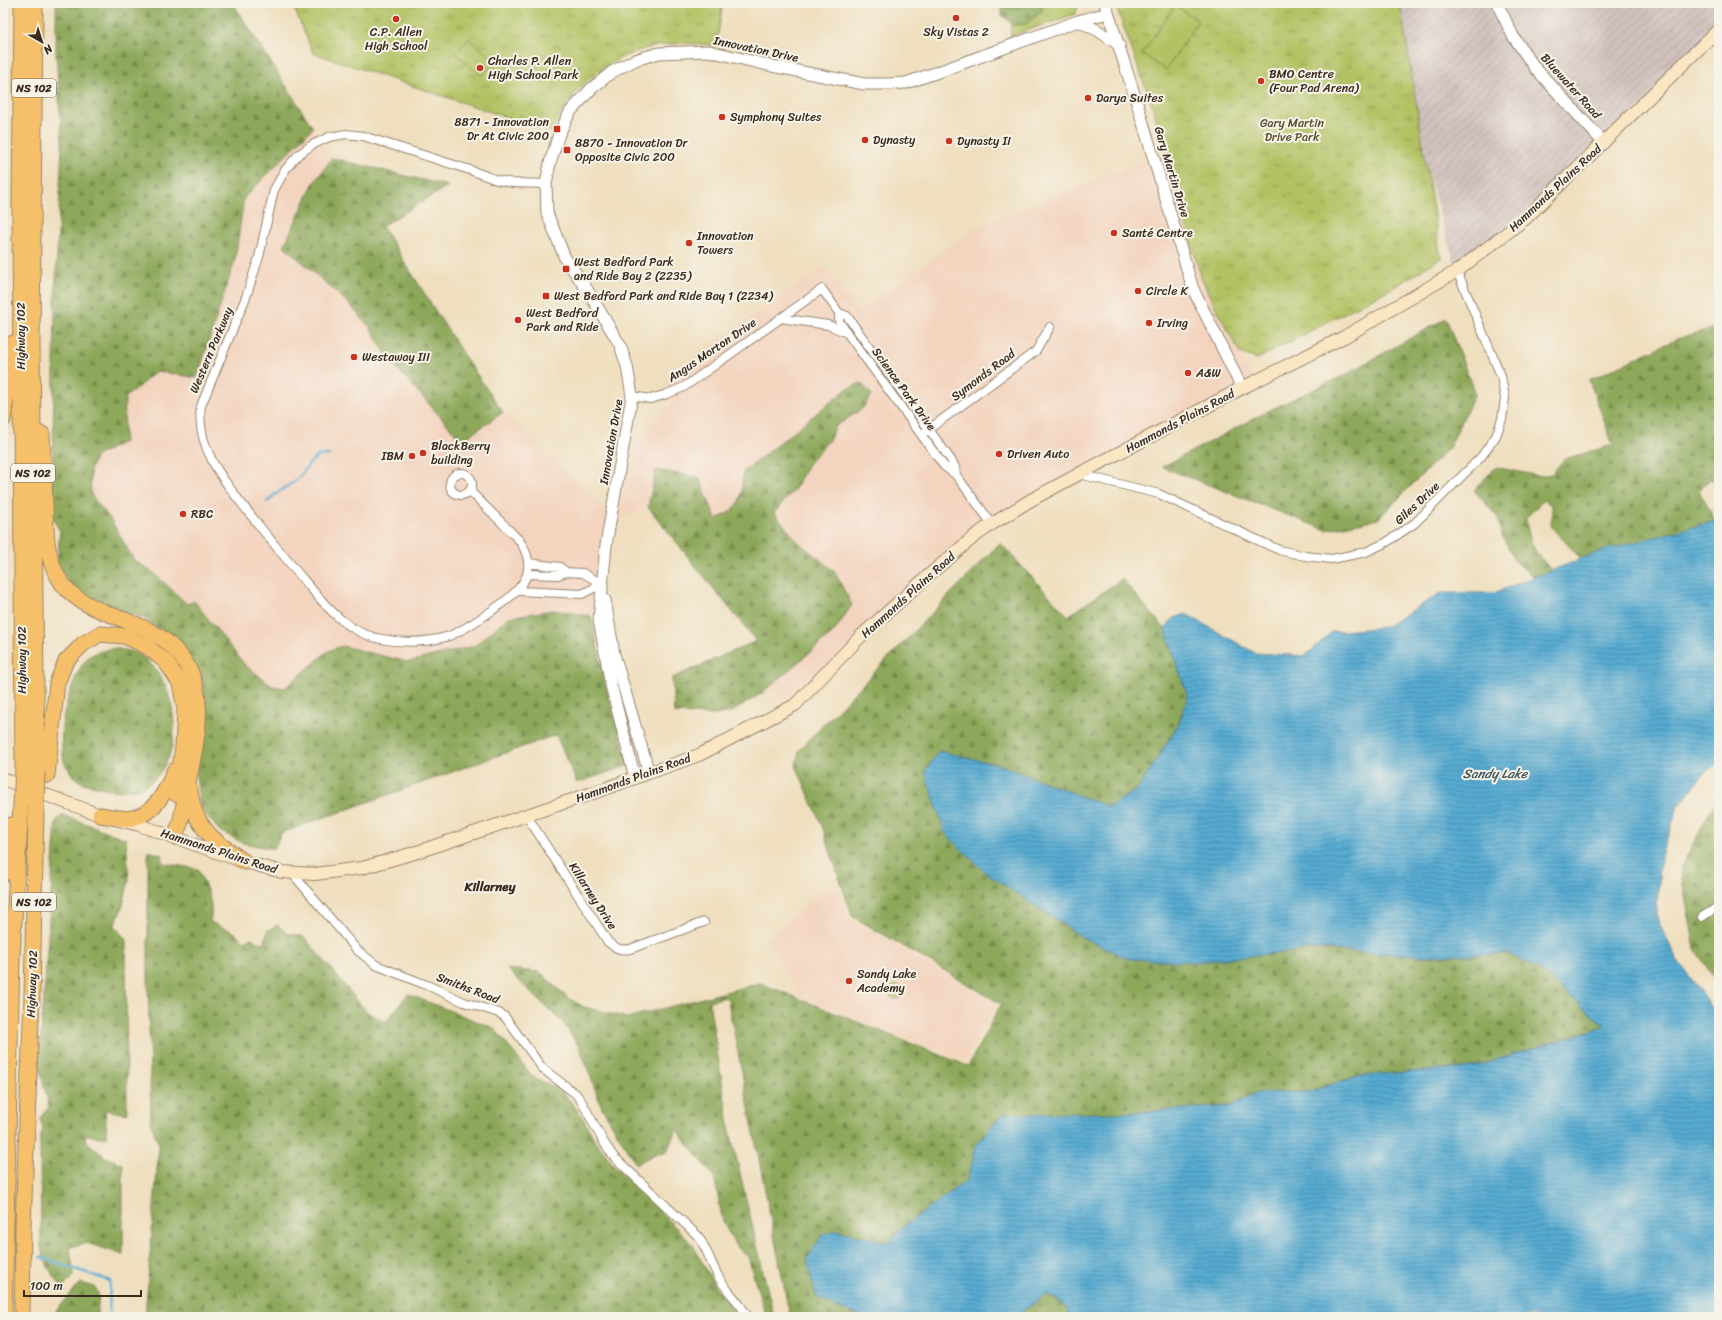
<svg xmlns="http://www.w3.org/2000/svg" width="1722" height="1320" font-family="Sriracha,sans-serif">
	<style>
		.built { fill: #f3d4bf }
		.industrial { fill: url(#industrial-furrows) }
		.grass { fill: url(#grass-tufts); stroke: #767641 }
		.forest { fill: url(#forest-firs); stroke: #64693c }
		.pitch { fill: #b2c264; stroke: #767641 }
		.water { fill: url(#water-rules); stroke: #486a78 }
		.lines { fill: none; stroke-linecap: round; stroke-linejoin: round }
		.stream { stroke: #56abd2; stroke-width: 2.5 }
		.minor-casing { stroke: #95846e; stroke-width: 10 }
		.tertiary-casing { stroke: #95846e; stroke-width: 13 }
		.secondary-casing { stroke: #95846e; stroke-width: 14 }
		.motorway-casing { stroke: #95846e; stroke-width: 17 }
		.minor { stroke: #fff; stroke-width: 8 }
		.tertiary { stroke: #fff; stroke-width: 11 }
		.secondary { stroke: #fbe6c4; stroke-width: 12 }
		.motorway { stroke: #f6c06b; stroke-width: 15 }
		.motorway-bridge-casing { stroke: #95846e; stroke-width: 17; stroke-linecap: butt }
		.motorway-bridge { stroke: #f6c06b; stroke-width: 15 }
		.poi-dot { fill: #c8321e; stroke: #f7f3e8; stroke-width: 1.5 }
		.labels { text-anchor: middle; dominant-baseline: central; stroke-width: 4; stroke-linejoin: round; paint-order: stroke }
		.shield { fill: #f7f3e8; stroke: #73665b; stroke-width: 1 }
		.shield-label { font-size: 11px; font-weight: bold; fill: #3b2a1e }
		.poi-label { font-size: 12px; fill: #3b2a1e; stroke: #f7f3e8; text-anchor: start }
		.street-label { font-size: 12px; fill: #3b2a1e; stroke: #f7f3e8 }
		.park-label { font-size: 12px; fill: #595030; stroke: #f7f3e8 }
		.water-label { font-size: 13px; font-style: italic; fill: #44575d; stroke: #f7f3e8 }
		.neighbourhood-label { font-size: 13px; font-weight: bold; fill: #3b2a1e; stroke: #f7f3e8 }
	</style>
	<defs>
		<pattern id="industrial-furrows" width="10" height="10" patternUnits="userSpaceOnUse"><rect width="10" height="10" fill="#cfc0bb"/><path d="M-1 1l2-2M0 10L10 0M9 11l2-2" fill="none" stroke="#b3a5a0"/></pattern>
		<pattern id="grass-tufts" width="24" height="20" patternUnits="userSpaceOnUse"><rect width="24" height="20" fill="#b2c264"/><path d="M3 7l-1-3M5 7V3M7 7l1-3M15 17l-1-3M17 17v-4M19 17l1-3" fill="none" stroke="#929e52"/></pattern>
		<pattern id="forest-firs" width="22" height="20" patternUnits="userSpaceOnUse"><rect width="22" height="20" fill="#8da85a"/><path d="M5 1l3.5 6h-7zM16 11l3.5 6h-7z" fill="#74894a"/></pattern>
		<pattern id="water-rules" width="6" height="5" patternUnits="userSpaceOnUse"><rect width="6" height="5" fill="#56abd2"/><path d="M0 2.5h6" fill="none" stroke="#488baa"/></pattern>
	</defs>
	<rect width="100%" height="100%" fill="#f7f3e8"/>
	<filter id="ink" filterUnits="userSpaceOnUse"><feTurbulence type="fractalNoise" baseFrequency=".025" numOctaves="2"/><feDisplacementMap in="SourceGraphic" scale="8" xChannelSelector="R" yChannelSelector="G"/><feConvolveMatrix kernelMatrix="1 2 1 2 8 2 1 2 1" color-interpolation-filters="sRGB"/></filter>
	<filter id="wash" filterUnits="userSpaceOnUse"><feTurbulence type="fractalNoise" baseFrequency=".012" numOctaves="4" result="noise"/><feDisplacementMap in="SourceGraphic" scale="16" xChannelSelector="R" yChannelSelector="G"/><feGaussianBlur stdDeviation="0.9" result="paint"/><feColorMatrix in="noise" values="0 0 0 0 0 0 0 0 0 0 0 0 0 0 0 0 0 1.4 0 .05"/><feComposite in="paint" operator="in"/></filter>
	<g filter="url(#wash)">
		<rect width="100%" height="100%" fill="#efdfbf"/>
		<!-- built -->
		<path class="built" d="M313,128L332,158L313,184L346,301L370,327L388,358L462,441L503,412L617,521L635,439L671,404L666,377L824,266L858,313L975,228L1166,152L1200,274L1208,293L1254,382L992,524L795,705L770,686L796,662L852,605L834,571L798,542L774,513L795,489L808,464L830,439L836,426L862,409L871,395L847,389L743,472L741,499L728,514L716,519L699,477L656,470L648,507L617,521L591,616L553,610L509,617L474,646L408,662L342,646L328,651L285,688L272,686L245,665L223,638L154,573L134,560L111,520L91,495L90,470L96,456L124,442L125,398L157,371L235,260L244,198Z
			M838,888L849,918L996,1004L965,1061L799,996L767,939L809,900Z"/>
		<!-- industrial -->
		<path class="industrial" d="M1399,3H1719V29L1604,143L1457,271L1422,153Z"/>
		<!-- grass -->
		<path class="grass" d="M292,3H723L716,46C643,34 582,65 551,132L313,53Z
			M1011,3H1080L1075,14L1011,36Z
			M1115,3H1400L1441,258L1396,286L1257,359L1240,353L1208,293L1200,274L1154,111Z
			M889 992a7 7 0 1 1 14 0a7 7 0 1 1-14 0Z"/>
		<!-- forest -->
		<path class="forest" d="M56,3H233L313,128L244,198L235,260L197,378L157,371L125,398L124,442L96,456L90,470L91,495L111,520L134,560L154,573L187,604L194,601L245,665L272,686L285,688L328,651L342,646L408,662L474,646L509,617L553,610L591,616L605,683L629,765L577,783L556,735L281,833L274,849L243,843L220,831L200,808L196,775L203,741L206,715L202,681L174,640L145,619L107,606L71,588L57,562L60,531L52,518L55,299L62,143L56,55Z
			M1002,3H1043L1041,12L1026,24L1014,25L1002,15Z
			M332,158L448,186L382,226L464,356L503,412L462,441L388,358L370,327L346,301L284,246L313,184Z
			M1446,318L1475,394L1449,448L1378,519L1326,530L1162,467L1272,409L1347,374Z
			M1719,326V484L1710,479L1699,491L1719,527L1584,562L1551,527L1552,506L1544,500L1526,518C1530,546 1535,553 1554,573L1538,581L1514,560L1502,535L1498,518L1474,490L1496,467L1539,476L1552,474L1564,459L1613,445L1589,380L1677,339Z
			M861,383L872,395L862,409L836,426L830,439L808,464L795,489L774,513L798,542L834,571L852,605L834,632L762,693L732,712L714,715L674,713L672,678L756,641L648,507L656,470L699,477L716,519C743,508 741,498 743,472L847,389Z
			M1000,543L1068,616L1122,579L1165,629L1188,697L1179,723L1139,788L1109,807L1000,765L1196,962L1313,949L1426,956L1508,954L1536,967L1605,1026L1474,1067L1357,1076L1308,1092L1257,1093L1231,1106L1120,1113L978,1141L967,1180L899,1230L890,1243L836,1230V1308L864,1317H790L727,997L709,1001L730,1131L774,1317H766L748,1257L735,1245L723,1222L714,1177L676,1129L667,1152L657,1153L636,1164L602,1108L580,1048L564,1024L507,969L540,972L568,998L584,1007L627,1018L760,983L968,1066L1001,1004L852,916L821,823L796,766L799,750Z
			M113,648C121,650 133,650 139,654C179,679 189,759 146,785C132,794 111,791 96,786C91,785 85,784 81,782C76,780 66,767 64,761C62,752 61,738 62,728C63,710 75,667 90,656C96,652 106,650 113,648Z
			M1719,794V986L1695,949L1680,869Z
			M63,815L126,839L129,881L122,908L114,926L126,939L127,1114L105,1110L107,1138L85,1135L86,1141L105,1157L123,1164V1255L87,1243L70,1247L74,1275L64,1286H61L48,1267L41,1248L40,1139L43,1129L40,1118L49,1107L39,1065L56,821Z
			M148,851L162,855L163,863L198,869C205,886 215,903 210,921C224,931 231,926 243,941L252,938L257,942L264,943L268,930L278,925L286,933L304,937L367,1012L386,1022L408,994L494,1028L533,1077L562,1091L582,1116L594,1139L612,1163L693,1245L715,1286L739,1317H145L159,1145L151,1124L148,977Z
			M80,1283L95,1287L99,1296L97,1315L98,1317H51Z
			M1046,1295C1057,1301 1068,1303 1068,1317H1019L1024,1310Z"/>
		<!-- pitch -->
		<path class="pitch" d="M1175,5L1198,21L1166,70L1142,54Z
			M469,39L495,60L482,76L456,54Z"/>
		<!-- water -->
		<path class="water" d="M1719,520V763L1705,772L1677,809L1661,856L1656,916L1676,958L1719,1017V1317H1068C1068,1303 1057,1300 1046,1295L1024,1310L1019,1317H864L836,1308L816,1296L807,1259L822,1235L836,1230L890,1243L899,1230L967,1180L978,1141L1003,1114L1120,1113L1231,1106L1257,1093L1308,1092L1357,1076L1474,1067L1605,1026L1536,967L1508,954L1426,956L1313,949L1196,962L1128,959L1082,937L985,872L945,833L925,772L939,751L1000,765L1109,807L1139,788L1179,723L1188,697L1165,629L1172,619L1186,614L1255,653L1305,656L1332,632L1385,627L1441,593H1494L1601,551Z"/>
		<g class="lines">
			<!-- stream -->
			<path class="stream" d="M267,502L277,493L298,479L310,463L317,456L329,455
				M40,1257L110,1281L109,1317"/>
		</g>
	</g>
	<g filter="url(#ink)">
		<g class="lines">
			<!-- minor casing -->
			<g class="minor-casing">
				<path id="minor" d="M839,313V321L847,333L944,466L956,475L992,524
					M780,318L828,325L847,333
					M632,396L651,399L667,394L684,387L822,289L839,313L847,316L951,460L955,467L956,475
					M925,432L1036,351L1050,327
					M450 484a11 11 0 1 1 22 0a11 11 0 1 1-22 0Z
					M1079,474L1159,494L1279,550L1305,556L1332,559L1366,552L1387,542L1415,523L1481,457L1496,436L1502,419L1505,398L1501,376L1457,271
					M470,491L519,540C543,574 517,593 490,612C477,621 464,630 449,636C425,644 386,644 362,633C337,621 321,600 303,579C286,559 269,538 253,518C228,486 195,450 201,406L246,297L259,257L274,190L285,170L298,155L312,145L329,137L346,134L363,136L467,169L497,180L513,183L546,184
					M528,563L560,567L566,572
					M528,574L558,575L566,572L583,573L602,584
					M519,591L582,594L602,584
					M527,816L608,942C615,948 621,951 630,949L704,922
					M292,873L357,950L376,965L429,986L464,1002L499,1013L505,1017L543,1069L576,1094L582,1102L603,1141L613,1156L698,1236C707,1249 711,1263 718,1276C726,1291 740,1302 748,1317
					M1702,917L1719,906"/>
			</g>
			<!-- tertiary casing -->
			<g class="tertiary-casing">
				<path id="tertiary" d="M1105,3L1137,103L1193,289L1242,388
					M1497,3L1513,36L1535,68L1604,143
					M1078,21L1097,30L1119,45
					M605,600L614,654L649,773
					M635,778L611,685L599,620L606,545L632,396L627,366L620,345L588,291L565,258L547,213L546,184L550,163L559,134L570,112L591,89L612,72L635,60L659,53L709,51L772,66L864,84H887L906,83L938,72L1078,21L1108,13"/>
			</g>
			<!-- secondary casing -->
			<g class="secondary-casing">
				<path id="secondary" d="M3,779L100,815L139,825L245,862L282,872L315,874L362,868L414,853L584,796L699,755L795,705L861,636L930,574L975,536L992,524L1031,500L1079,474L1242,388L1344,337L1457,271L1525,219L1719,29"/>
			</g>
			<!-- motorway casing -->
			<g class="motorway-casing">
				<path id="motorway" d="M22,3L20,204L23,768
					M35,3L32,343L37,772
					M3,420L13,343
					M42,434C43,457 44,481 45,504C46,529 45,555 58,577C70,599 92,607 114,616C130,622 148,628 163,639C208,672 201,720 191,768C187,787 184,806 180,824L174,837
					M47,775L57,683L66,661L83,644L100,634L125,636L148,647L166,662L180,683L185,710L183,748L176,794
					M190,790C193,827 216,843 245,862
					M100,815C109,816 122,820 132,818C155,814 167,790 174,771
					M3,874L11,825
					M4,1317L12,955L21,805
					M22,1317L23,1225L32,995L36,810"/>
			</g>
			<!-- minor -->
			<use href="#minor" class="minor"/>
			<!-- tertiary -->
			<use href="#tertiary" class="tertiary"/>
			<!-- secondary -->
			<use href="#secondary" class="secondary"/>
			<!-- motorway -->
			<use href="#motorway" class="motorway"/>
			<!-- motorway-bridge casing -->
			<g class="motorway-bridge-casing">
				<path id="motorway-bridge" d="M21,805L23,768
					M36,810L37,772"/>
			</g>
			<!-- motorway-bridge -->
			<use href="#motorway-bridge" class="motorway-bridge"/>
		</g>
	</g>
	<!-- markers -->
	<g class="poi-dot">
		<circle cx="956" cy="18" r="4"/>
		<circle cx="396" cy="19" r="4"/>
		<circle cx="480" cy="68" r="4"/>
		<circle cx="1261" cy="81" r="4"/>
		<circle cx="1088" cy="98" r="4"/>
		<circle cx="722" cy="117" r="4"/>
		<rect x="553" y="125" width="8" height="8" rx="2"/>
		<circle cx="865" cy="140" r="4"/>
		<circle cx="949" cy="141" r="4"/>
		<rect x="563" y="146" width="8" height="8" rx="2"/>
		<circle cx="1114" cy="233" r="4"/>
		<circle cx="689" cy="243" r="4"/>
		<rect x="562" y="265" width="8" height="8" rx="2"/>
		<circle cx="1138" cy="291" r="4"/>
		<rect x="542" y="292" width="8" height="8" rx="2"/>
		<circle cx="518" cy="320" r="4"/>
		<circle cx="1149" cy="323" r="4"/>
		<circle cx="354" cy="357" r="4"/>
		<circle cx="1188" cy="373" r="4"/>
		<circle cx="423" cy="453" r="4"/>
		<circle cx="999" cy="454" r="4"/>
		<circle cx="412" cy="456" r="4"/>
		<circle cx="183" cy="514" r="4"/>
		<circle cx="849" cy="981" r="4"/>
	</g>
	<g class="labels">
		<!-- shield labels -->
		<g class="shield">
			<rect x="12" y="79" width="44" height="18" rx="3"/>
			<rect x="11" y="464" width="44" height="18" rx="3"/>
			<rect x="12" y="893" width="44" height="18" rx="3"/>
		</g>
		<g class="shield-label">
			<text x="34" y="88">NS 102</text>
			<text x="33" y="473">NS 102</text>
			<text x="34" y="902">NS 102</text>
		</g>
		<!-- poi labels -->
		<g class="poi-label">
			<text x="396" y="32" text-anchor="middle">C.P. Allen<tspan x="396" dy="14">High School</tspan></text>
			<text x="956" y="32" text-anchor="middle">Sky Vistas 2</text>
			<text x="488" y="61">Charles P. Allen<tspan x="488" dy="14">High School Park</tspan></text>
			<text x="1269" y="74">BMO Centre<tspan x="1269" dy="14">(Four Pad Arena)</tspan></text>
			<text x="1096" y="98">Darya Suites</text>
			<text x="730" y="117">Symphony Suites</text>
			<text x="549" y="122" text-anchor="end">8871 - Innovation<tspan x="549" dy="14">Dr At Civic 200</tspan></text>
			<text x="873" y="140">Dynasty</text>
			<text x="957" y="141">Dynasty II</text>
			<text x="575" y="143">8870 - Innovation Dr<tspan x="575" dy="14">Opposite Civic 200</tspan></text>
			<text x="1122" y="233">Santé Centre</text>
			<text x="697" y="236">Innovation<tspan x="697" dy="14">Towers</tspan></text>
			<text x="574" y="262">West Bedford Park<tspan x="574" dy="14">and Ride Bay 2 (2235)</tspan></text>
			<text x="1146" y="291">Circle K</text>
			<text x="554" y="296">West Bedford Park and Ride Bay 1 (2234)</text>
			<text x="526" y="313">West Bedford<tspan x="526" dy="14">Park and Ride</tspan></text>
			<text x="1157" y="323">Irving</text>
			<text x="362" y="357">Westaway III</text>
			<text x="1196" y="373">A&amp;W</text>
			<text x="431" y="446">BlackBerry<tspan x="431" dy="14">building</tspan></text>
			<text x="1007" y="454">Driven Auto</text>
			<text x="404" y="456" text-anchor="end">IBM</text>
			<text x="191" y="514">RBC</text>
			<text x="857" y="974">Sandy Lake<tspan x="857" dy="14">Academy</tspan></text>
		</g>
		<!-- street labels -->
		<g class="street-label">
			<text transform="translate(756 49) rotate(12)">Innovation Drive</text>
			<text transform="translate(1571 86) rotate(48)">Bluewater Road</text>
			<text transform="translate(1172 172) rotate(73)">Gary Martin Drive</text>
			<text transform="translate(1555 188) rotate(-43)">Hammonds Plains Road</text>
			<text transform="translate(21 336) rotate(-90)">Highway 102</text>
			<text transform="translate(211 350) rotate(-67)">Western Parkway</text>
			<text transform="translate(712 350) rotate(-34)">Angus Morton Drive</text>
			<text transform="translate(983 375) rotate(-37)">Symonds Road</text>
			<text transform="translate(904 389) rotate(54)">Science Park Drive</text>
			<text transform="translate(1180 421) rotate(-28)">Hammonds Plains Road</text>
			<text transform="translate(611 442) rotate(-80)">Innovation Drive</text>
			<text transform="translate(1417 503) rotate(-43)">Giles Drive</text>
			<text transform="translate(908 595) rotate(-42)">Hammonds Plains Road</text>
			<text transform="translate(22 660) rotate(-90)">Highway 102</text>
			<text transform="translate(633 778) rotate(-20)">Hammonds Plains Road</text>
			<text transform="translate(219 851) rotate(18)">Hammonds Plains Road</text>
			<text transform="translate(593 896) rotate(57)">Killarney Drive</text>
			<text transform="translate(32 984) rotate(-88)">Highway 102</text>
			<text transform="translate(468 988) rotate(21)">Smiths Road</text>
		</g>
		<!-- park labels -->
		<g class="park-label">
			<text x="1292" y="123">Gary Martin<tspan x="1292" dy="14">Drive Park</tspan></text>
		</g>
		<!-- water labels -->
		<g class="water-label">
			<text x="1495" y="773">Sandy Lake</text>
		</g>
		<!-- neighbourhood labels -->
		<g class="neighbourhood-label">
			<text x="490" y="886">Killarney</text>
		</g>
	</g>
	<!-- margin -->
	<rect width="1722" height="1320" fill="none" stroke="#f7f3e8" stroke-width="16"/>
	<!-- north arrow -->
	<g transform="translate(42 42) rotate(141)" stroke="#f7f3e8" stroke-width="3" paint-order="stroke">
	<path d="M0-3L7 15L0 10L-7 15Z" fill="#3b2a1e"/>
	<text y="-6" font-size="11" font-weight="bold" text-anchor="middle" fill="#3b2a1e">N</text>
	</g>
	<!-- scale -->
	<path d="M24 1290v6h117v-6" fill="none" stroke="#3b2a1e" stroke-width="2"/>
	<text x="30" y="1290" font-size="12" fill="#3b2a1e" stroke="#f7f3e8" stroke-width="3" paint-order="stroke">100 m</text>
</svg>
